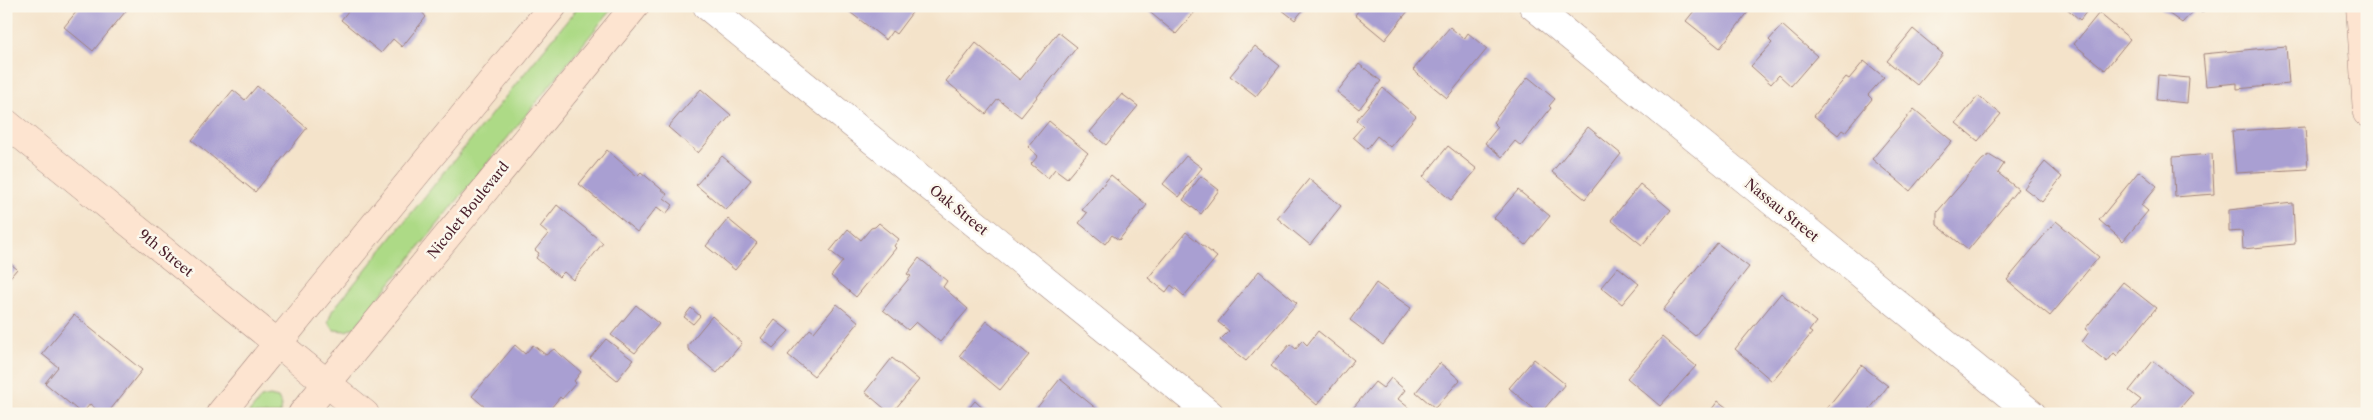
<svg xmlns="http://www.w3.org/2000/svg" width="2373" height="420" font-family="'Libre Caslon Text',serif">
	<style>
		.green { fill: #adda86; stroke: #7c7c58 }
		.building { fill: #a99fd2 }
		.lines { fill: none; stroke-linecap: round; stroke-linejoin: round }
		.street-casing { stroke: #9f817a; stroke-width: 29 }
		.secondary-casing { stroke: #9f817a; stroke-width: 29 }
		.street { stroke: #fff; stroke-width: 28 }
		.secondary { stroke: #fde4d0; stroke-width: 28 }
		.labels { text-anchor: middle; dominant-baseline: central; stroke-width: 5; stroke-linejoin: round; paint-order: stroke }
		.street-label { font-size: 14px; fill: #4a1f2b; stroke: #fbf7ec }
	</style>
	<rect width="100%" height="100%" fill="#fbf7ec"/>
	<filter id="ink" filterUnits="userSpaceOnUse"><feTurbulence type="fractalNoise" baseFrequency=".02" numOctaves="2"/><feDisplacementMap in="SourceGraphic" scale="10" xChannelSelector="R" yChannelSelector="G"/><feConvolveMatrix kernelMatrix="1 2 1 2 8 2 1 2 1" color-interpolation-filters="sRGB"/></filter>
	<filter id="wash" filterUnits="userSpaceOnUse"><feTurbulence type="fractalNoise" baseFrequency=".0096" numOctaves="4" result="noise"/><feDisplacementMap in="SourceGraphic" scale="20" xChannelSelector="R" yChannelSelector="G"/><feGaussianBlur stdDeviation="1.12" result="paint"/><feColorMatrix in="noise" values="0 0 0 0 0 0 0 0 0 0 0 0 0 0 0 0 0 1.4 0 .05"/><feComposite in="paint" operator="in"/></filter>
	<g filter="url(#wash)">
		<rect width="100%" height="100%" fill="#f4e3ca"/>
		<!-- green -->
		<path class="green" d="M579,6H614L355,327L346,331L334,330L328,322L332,311Z
			M270,396L278,398L282,406L280,414H248L261,398Z"/>
		<g id="blocks">
			<!-- building -->
			<path class="building" d="M81,6H130L93,51L64,27Z
				M352,6H427L422,12L426,17L402,47L393,39L381,53L341,20Z
				M842,6H917L896,34L892,31L886,40Z
				M1148,6H1200L1176,34L1146,9Z
				M1277,6H1306L1295,20Z
				M1362,6H1412L1385,40L1355,15Z
				M1698,6H1753L1720,48L1686,21Z
				M2064,6H2091L2080,20Z
				M2158,6H2207L2202,13L2196,8L2182,23Z
				M2099,13L2130,39L2105,70L2074,44Z
				M1782,25L1817,56L1791,86L1779,75L1771,84L1751,66L1772,43L1769,40Z
				M1450,27L1464,39L1468,33L1487,49L1447,98L1413,70Z
				M1913,29L1943,54L1917,85L1887,61Z
				M1058,32L1077,47L1021,117L998,99L986,114L946,81L976,43L1020,80Z
				M1255,46L1280,66L1256,96L1230,76Z
				M2286,46L2289,84L2237,89V83L2206,86L2203,54Z
				M1864,61L1884,77L1868,95L1872,99L1845,132L1842,130L1838,135L1814,116L1846,77L1849,79Z
				M1359,64L1381,81L1359,109L1337,92Z
				M2158,75L2189,78L2187,103L2156,100Z
				M1528,77L1555,99L1549,106L1551,108L1521,146L1515,141L1502,157L1485,143L1498,127L1493,122Z
				M257,86L307,128L255,192L192,140L233,90L245,100Z
				M1383,88L1416,116L1390,147L1377,136L1367,149L1353,137L1363,126L1356,120Z
				M701,89L731,115L698,153L668,127Z
				M1122,94L1138,106L1106,145L1090,132Z
				M1978,96L2001,114L1978,141L1956,123Z
				M1914,109L1952,141L1910,191L1872,159Z
				M1049,121L1088,153L1067,178L1055,169L1048,178L1031,164L1038,156L1028,147Z
				M1588,127L1621,154L1585,199L1552,172Z
				M2305,127L2308,169L2236,173L2232,131Z
				M1448,146L1477,169L1451,200L1423,177Z
				M607,150L637,176L641,172L667,194L664,198L673,205L666,214L657,207L637,232L579,184Z
				M2212,154L2214,194L2175,197L2173,157Z
				M1989,155L2004,164L1998,173L2018,189L1968,250L1937,225V212L1982,160Z
				M722,156L751,180L726,210L696,185Z
				M1186,156L1202,168L1179,197L1163,184Z
				M2045,162L2062,177L2042,202L2024,188Z
				M2139,171L2157,186L2141,205L2148,211L2123,241L2099,220Z
				M1111,175L1147,205L1119,240L1112,235L1105,244L1079,223L1087,213L1082,210Z
				M1201,176L1219,190L1201,214L1183,200Z
				M1309,179L1341,206L1310,245L1277,218Z
				M1640,184L1671,210L1642,245L1611,220Z
				M1518,190L1550,216L1526,245L1494,218Z
				M2293,203L2295,244L2243,249L2242,231L2229,232V210Z
				M557,205L603,243L573,280L564,272L559,277L536,258L539,253L535,250L548,234L540,227Z
				M728,219L757,243L735,270L706,246Z
				M2056,221L2099,257L2050,316L2007,280Z
				M879,223L899,239L894,246L896,248L856,297L831,276L843,261L830,251L848,229L861,240L871,228L875,227Z
				M1186,232L1217,257L1184,296L1171,285L1166,292L1148,278Z
				M1717,243L1749,267L1695,336L1663,310Z
				M919,258L947,281L943,287L968,309L940,342L916,322L908,330L883,310L911,276L907,274Z
				M6,260L17,269L6,282Z
				M1618,267L1639,284L1622,304L1601,287Z
				M1259,271L1297,303L1246,361L1220,340L1229,331L1218,322Z
				M2123,282L2156,308L2117,356L2114,353L2107,362L2082,342L2089,332L2085,329Z
				M1376,283L1411,308L1383,345L1350,320Z
				M1781,293L1816,322L1809,331L1812,333L1772,381L1735,349Z
				M837,304L859,322L814,376L788,355L810,329L814,332Z
				M636,305L659,324L635,353L611,335Z
				M691,308L700,316L693,324L684,317Z
				M74,315L142,370L107,414H102L90,404L82,414L45,383L58,367L42,354Z
				M712,316L742,343L717,373L688,349V345Z
				M775,320L789,331L773,348L761,338Z
				M987,321L1029,355L1000,390L959,356Z
				M1318,331L1354,360L1317,405L1271,366L1290,344L1296,349L1302,340L1307,345Z
				M1662,337L1696,366L1660,406L1627,378Z
				M606,339L633,360L617,380L590,358Z
				M515,345L525,354L533,345L546,355L554,349L581,372L574,381L576,383L562,399L560,397L546,414H493L472,396Z
				M892,358L919,380L891,414L865,392Z
				M1534,359L1565,384L1540,414L1509,388Z
				M2153,361L2193,393L2175,414H2136L2132,410L2141,400L2129,391Z
				M1440,363L1460,380L1435,408L1416,392Z
				M1861,365L1888,386L1866,414H1822Z
				M1391,378L1405,390L1398,399L1409,408L1404,414H1348L1375,382L1383,388Z
				M1060,379L1103,414H1032Z
				M975,401L989,414H964Z
				M1718,401L1735,414H1708Z"/>
		</g>
	</g>
	<g filter="url(#ink)">
		<use href="#blocks" fill-opacity="0" stroke="#9f817a" stroke-width="1"/>
		<g class="lines">
			<!-- street casing -->
			<g class="street-casing">
				<path id="street" d="M707,6L1210,414
					M1533,6L2032,414"/>
			</g>
			<!-- secondary casing -->
			<g class="secondary-casing">
				<path id="secondary" d="M2360,6L2367,113
					M6,123L365,414
					M220,414L553,6
					M302,414L635,6"/>
			</g>
			<!-- street -->
			<use href="#street" class="street"/>
			<!-- secondary -->
			<use href="#secondary" class="secondary"/>
		</g>
	</g>
	<g class="labels">
		<!-- street labels -->
		<g class="street-label">
			<text transform="translate(468 210) rotate(-51)">Nicolet Boulevard</text>
			<text transform="translate(959 210) rotate(39)">Oak Street</text>
			<text transform="translate(1782 210) rotate(39)">Nassau Street</text>
			<text transform="translate(166 253) rotate(39)">9th Street</text>
		</g>
	</g>
	<!-- margin -->
	<rect width="2373" height="420" fill="none" stroke="#fbf7ec" stroke-width="25"/>
</svg>
